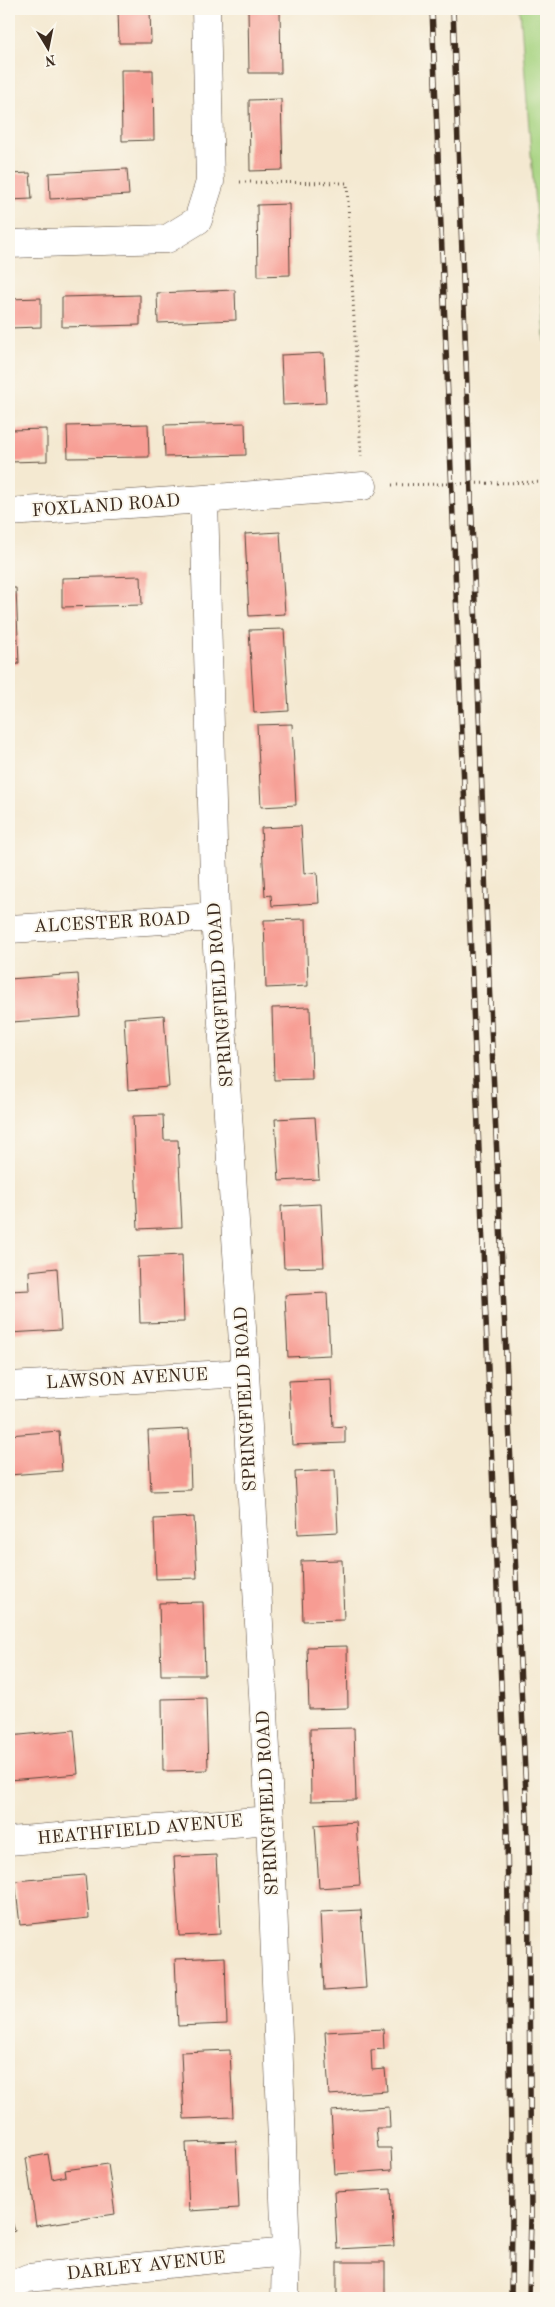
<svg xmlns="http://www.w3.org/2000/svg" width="555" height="2307" font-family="'Old Standard TT',serif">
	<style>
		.green { fill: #a6d380; stroke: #707e4f }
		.building { fill: #f79c93 }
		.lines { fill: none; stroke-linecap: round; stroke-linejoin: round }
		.minor-casing { stroke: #574739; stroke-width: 29 }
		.path { stroke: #574739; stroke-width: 3; stroke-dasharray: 1 4; stroke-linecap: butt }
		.minor { stroke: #fff; stroke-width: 28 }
		.rail-casing { stroke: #3b2a1e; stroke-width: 5.5 }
		.rail { stroke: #fbf7ec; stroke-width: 4; stroke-dasharray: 11; stroke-linecap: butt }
		.labels { text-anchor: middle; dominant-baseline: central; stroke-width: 4; stroke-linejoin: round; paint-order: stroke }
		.street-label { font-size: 18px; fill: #3b2a1e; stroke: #fbf7ec }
	</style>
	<rect width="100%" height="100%" fill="#fbf7ec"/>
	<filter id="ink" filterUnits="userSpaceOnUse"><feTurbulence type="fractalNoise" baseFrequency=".02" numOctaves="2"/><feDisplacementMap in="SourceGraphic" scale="10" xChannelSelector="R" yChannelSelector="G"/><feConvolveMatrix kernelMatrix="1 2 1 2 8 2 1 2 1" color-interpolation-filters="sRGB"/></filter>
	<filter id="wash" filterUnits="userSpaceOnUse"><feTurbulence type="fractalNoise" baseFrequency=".0096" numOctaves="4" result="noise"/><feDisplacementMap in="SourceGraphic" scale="20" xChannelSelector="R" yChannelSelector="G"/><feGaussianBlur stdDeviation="1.12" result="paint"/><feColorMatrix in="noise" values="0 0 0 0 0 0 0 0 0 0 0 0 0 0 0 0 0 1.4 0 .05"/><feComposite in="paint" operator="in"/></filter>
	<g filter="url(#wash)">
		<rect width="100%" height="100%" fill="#f4e9d1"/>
		<!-- green -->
		<path class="green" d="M520,9H546V351Z"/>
		<g id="blocks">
			<!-- building -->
			<path class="building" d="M118,9H150L151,43H119Z
				M248,9H280L281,73H249Z
				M121,70H153L154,140L122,141Z
				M281,99L283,170L250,171L249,100Z
				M127,169L129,195L50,199L49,173Z
				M30,173L32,199L9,200V174Z
				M289,204L290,275L258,276L257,205Z
				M235,290L236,320L158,323L157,293Z
				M140,295V325L62,327V297Z
				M41,298V327L9,328V299Z
				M324,353L326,403L283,405L281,355Z
				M245,423L246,455L165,457L164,425Z
				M148,424L149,457L68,458L67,426Z
				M47,429V461L9,462V430Z
				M280,532L285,614L249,616L245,534Z
				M141,576L142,605L62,607V578Z
				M9,588H16L19,664L9,665Z
				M284,629L289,711L254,713L249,630Z
				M292,724L296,805L261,807L257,725Z
				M301,826L304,874L317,872L319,903L272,906L271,895L265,896L261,828Z
				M306,919L308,986L266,988L264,920Z
				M78,974L81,1017L12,1022L9,979Z
				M310,1007L312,1079L274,1080L272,1008Z
				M164,1015L169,1087L128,1090L124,1018Z
				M163,1115L164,1140H178L182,1227L138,1229L133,1116Z
				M315,1117L319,1179L279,1181L275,1119Z
				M321,1204L324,1267L284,1268L281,1206Z
				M182,1255L184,1322L140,1323L138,1257Z
				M57,1268L61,1330L9,1333V1291L30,1290L29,1271Z
				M327,1293L330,1355L288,1357L285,1295Z
				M331,1379L333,1427L345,1426V1443L292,1445L289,1381Z
				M189,1429L191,1490L151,1491L148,1431Z
				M59,1431L62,1471L9,1475V1435Z
				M335,1470L338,1532L298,1534L295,1472Z
				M194,1517L197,1578L156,1579L154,1519Z
				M342,1560L344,1620L303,1621L301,1561Z
				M203,1602L205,1675H161L159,1603Z
				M347,1646L348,1708L309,1709L307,1647Z
				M206,1698L208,1770L163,1771L162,1699Z
				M354,1728L356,1800L311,1801L310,1729Z
				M74,1730L78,1774L9,1780V1736Z
				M356,1822L360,1885L319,1888L315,1825Z
				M216,1855L220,1934L179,1936L174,1857Z
				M85,1875L89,1918L20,1925L15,1881Z
				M361,1910L366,1988L324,1991L320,1912Z
				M225,1957L227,2024L178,2026L175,1959Z
				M383,2029L384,2049L371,2050L372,2070L385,2069L387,2091L329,2095L325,2032Z
				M230,2050L233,2117L184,2119L181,2052Z
				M389,2107L390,2128H376L378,2148H391L392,2170L335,2174L331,2111Z
				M236,2141L239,2208L189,2211L186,2143Z
				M48,2154L52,2179L66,2176L65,2170L108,2164L115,2214L36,2226L26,2158Z
				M391,2189L394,2246L337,2249L334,2192Z
				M9,2212L15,2231L9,2233Z
				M337,2262H385V2298H337Z"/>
		</g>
	</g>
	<g filter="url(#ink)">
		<use href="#blocks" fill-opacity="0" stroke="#574739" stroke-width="1"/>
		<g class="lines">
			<!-- minor casing -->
			<g class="minor-casing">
				<path id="minor" d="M9,244L167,239L198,220L210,182L206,9
					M204,499L215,917L245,1373L270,1820L286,2252L285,2298
					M9,512L204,499L363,486
					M9,929L215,917
					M9,1386L245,1373
					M9,1841L270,1820
					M9,2286L28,2278L286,2252"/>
			</g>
			<!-- path -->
			<path class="path" d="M240,182L347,183L361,456
				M392,485L546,482"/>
			<!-- minor -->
			<use href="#minor" class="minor"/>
			<!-- rail casing -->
			<g class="rail-casing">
				<path id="rail" d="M432,9L507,1830L512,2217L511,2298
					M453,9L489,981L528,1839L531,2216L529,2298"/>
			</g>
			<!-- rail -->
			<use href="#rail" class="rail"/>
		</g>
	</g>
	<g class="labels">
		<!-- street labels -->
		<g class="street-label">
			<text transform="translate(106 506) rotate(-4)">FOXLAND ROAD</text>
			<text transform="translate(112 923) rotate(-3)">ALCESTER ROAD</text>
			<text transform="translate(221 995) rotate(-94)">SPRINGFIELD ROAD</text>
			<text transform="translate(127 1379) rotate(-3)">LAWSON AVENUE</text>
			<text transform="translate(246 1399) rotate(-93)">SPRINGFIELD ROAD</text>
			<text transform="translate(268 1803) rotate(-93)">SPRINGFIELD ROAD</text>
			<text transform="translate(140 1830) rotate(-5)">HEATHFIELD AVENUE</text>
			<text transform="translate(146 2266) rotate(-6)">DARLEY AVENUE</text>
		</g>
	</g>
	<!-- margin -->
	<rect width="555" height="2307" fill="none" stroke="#fbf7ec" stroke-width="30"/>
	<!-- north arrow -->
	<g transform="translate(48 48) rotate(170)" stroke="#fbf7ec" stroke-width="4" paint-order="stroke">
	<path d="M0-4L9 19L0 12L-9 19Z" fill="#3b2a1e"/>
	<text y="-8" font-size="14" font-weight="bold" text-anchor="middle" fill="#3b2a1e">N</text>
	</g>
</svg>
